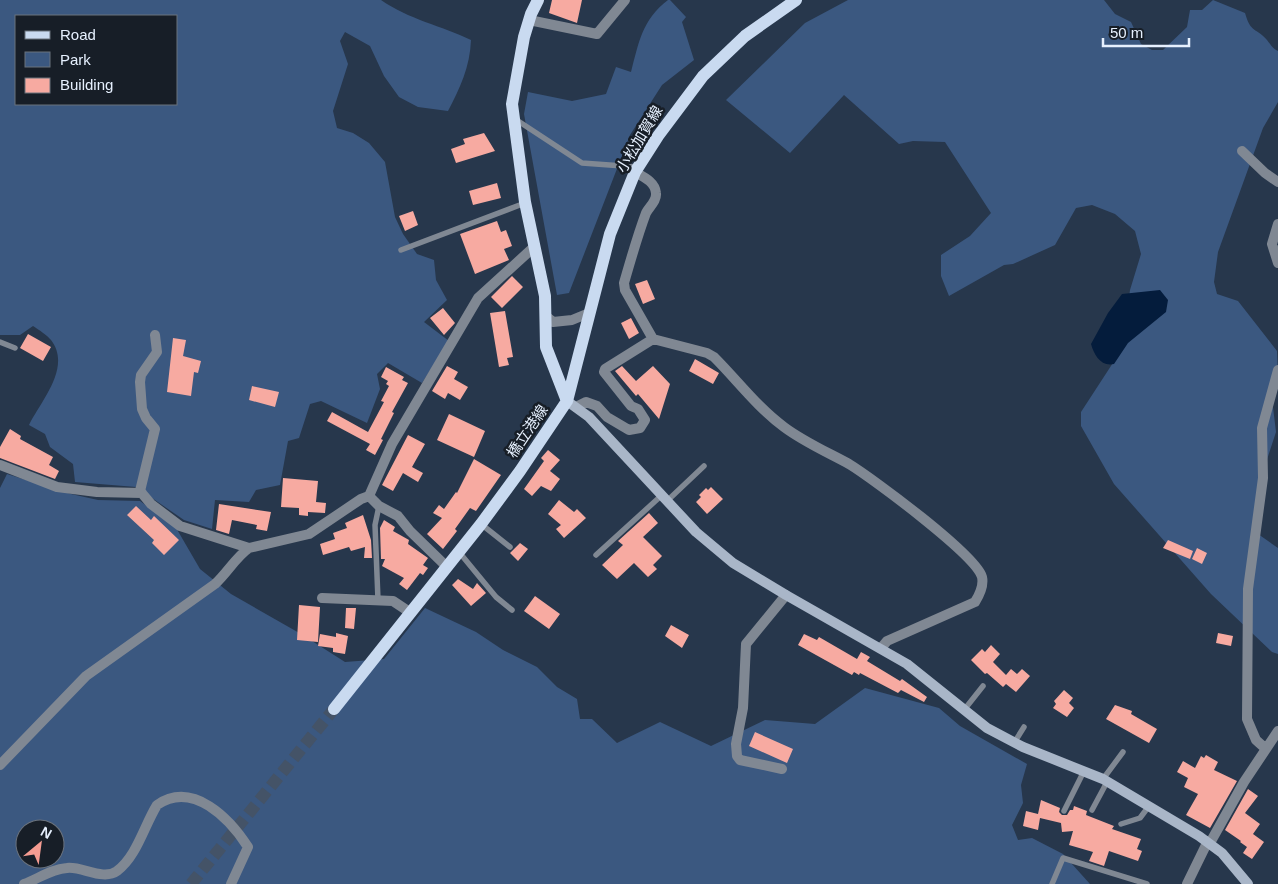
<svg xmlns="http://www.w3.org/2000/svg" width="1278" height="884" font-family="Arial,'Noto Sans JP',sans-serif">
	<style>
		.green { fill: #3b5880; fill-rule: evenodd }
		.water { fill: #041c3c }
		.building { fill: #f7aaa1 }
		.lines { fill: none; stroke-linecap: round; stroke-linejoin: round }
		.primary-tunnel { stroke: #445367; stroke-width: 12; stroke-dasharray: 12 6; stroke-linecap: butt }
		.lane { stroke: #808893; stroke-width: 5.5 }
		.street { stroke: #808893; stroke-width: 10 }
		.secondary { stroke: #a9b6c8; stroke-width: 10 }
		.primary { stroke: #c9daf0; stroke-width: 12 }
		.labels { text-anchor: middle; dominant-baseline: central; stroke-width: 5; stroke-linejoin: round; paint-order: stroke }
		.street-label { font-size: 15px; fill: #e6f0fe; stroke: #171e27 }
	</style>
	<rect width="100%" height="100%" fill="#27374c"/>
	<!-- green -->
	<path class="green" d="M0,0H381C408,19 442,26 471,40C470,67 460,88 448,111L418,107L399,97L384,76L370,46L345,32L340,41L348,64L333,111L337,128L353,133L369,143L385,162L395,217L403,234L417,254L434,260L436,280L447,300L424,322L449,341L422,383L388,363L377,374L380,389L367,423L321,401L310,404L299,438L288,441L280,485L256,490L249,502L215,500L212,529L184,520L136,487L75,482L73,464L50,447L45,434L29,425C41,401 72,367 51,340C47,335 39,330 33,326L20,335H0ZM16,16H176V104H16Z
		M668,0H670L686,17L682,22L694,60L662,85L630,135L569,293L557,295L524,114L528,92L572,101L606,94L616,67L631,72C639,42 642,20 668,0Z
		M848,0H1104L1115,14L1131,22L1141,44L1152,50H1163L1187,27L1190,10H1202L1213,0L1245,13C1251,34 1256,27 1267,40C1271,45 1272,48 1278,51V102L1263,128L1218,252L1214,282L1217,294L1238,301L1277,351L1278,377L1271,391L1276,432L1257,490L1258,534L1278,548V654L1272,652L1211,594L1114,484L1081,426V412L1122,349L1130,290L1141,254L1135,231L1115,214L1092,205L1076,208L1055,245L1013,264L1004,265L949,296L941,276V255L970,236L991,213L945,142L913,141L899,144L844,95L790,153L726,100L805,23Z
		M7,474L71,494L98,500L140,501L175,526L200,569L231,594L301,634L345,662L384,659L425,608L476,632L503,650L537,667L557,687L577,699L580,719H592L617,743L660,722L711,746L765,720L815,724L865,688L939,708L960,726L1027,764L1021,785L1023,803L1012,825L1018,840L1032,838L1063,854L1090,884H0V488ZM25,829H55V859H25Z"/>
	<!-- water -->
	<path class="water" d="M1160,290L1168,300L1166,312L1128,343L1114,364C1101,367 1094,355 1091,344L1108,313L1122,294Z"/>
	<!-- building -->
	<path class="building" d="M552,0H582L577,23L549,13Z
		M484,133L495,151L456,163L451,149L465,144L463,139Z
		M497,183L501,198L473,205L469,191Z
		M413,211L418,225L405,231L399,216Z
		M497,221L501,232L506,230L512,246L504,249L509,260L475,274L460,234Z
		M512,276L523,287L502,308L491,297Z
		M647,280L655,299L643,304L635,284Z
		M443,308L455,323L444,335L430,318Z
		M505,311L513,357L507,358L509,365L499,367L490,313Z
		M631,318L639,333L629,339L621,323Z
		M28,334L51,347L43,361L20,348Z
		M173,338L186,340L183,356L201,361L198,373L194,372L191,396L167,392Z
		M695,359L719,373L713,384L689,371Z
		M447,366L458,372L454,379L468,387L460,400L448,393L445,399L432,391Z
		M622,366L636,381L653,366L670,384L659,419L638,394L636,396L615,371Z
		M386,367L404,377L402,380L408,383L392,412L394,413L381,439L383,440L375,455L366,450L370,444L327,421L332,412L368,432L384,402L381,401L389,386L386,384L388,381L381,377Z
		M252,386L279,392L275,407L249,400Z
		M449,414L485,431L474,457L437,440Z
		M10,429L21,436L20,439L53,457L49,465L59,471L55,479L0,458V447Z
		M408,435L425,444L412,467L423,473L418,482L403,473L393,491L382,485Z
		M548,450L560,460L550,471L560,479L551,491L541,486L532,496L524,489L544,461L541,458Z
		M474,459L501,475L476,511L470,508L455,529L457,531L443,549L427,534L442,518L433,513L439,505L444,509L456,492L457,493Z
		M283,478L318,481L316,502L326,503L325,513L308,512V516L299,515V508L281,507Z
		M711,487L723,499L707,514L696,502L701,497L699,495L706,488L708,490Z
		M559,500L574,512L577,509L586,518L564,538L556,529L561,525L548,514Z
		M219,504L271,512L267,531L256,529L257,525L232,520L229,534L216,530Z
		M136,506L151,520L154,516L179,540L164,555L152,543L154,540L127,515Z
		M649,513L658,523L643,537L662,556L653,565L657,569L648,577L634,563L617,579L602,565L623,545L618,541Z
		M363,515L371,540L372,558H364L365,547L351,551L349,547L323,555L320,544L335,539L333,533L347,528L345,523Z
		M384,520L395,527L393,531L409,540L408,544L428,558L423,565L428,568L423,575L420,573L407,590L399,584L404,578L382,566L385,559H381L380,528Z
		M1168,540L1193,551L1190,559L1163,548Z
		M520,543L528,549L518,561L510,553Z
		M1197,548L1207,553L1202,564L1192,559Z
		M458,579L473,589L477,583L486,593L471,606L452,585Z
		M535,596L560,614L549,629L524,611Z
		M299,605L320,607L318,642L297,640Z
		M346,608H356L354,629L345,628Z
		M671,625L689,635L682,648L665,636Z
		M336,633L348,636L345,654L333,652V648L318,646L320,634L336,637Z
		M1218,633L1233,636L1231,646L1216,643Z
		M804,634L817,640L819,637L857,659L861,652L870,657L867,661L900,681L902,679L927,697L924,702L901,690L898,693L860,673L859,675L854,672L852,675L798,645Z
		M991,645L1000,654L993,662L1006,675L1011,669L1017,674L1022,669L1030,676L1016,692L1006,684L1003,687L987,673L985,674L971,660L982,649L985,652Z
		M1064,690L1073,698L1069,703L1074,708L1067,717L1053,708L1056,704L1054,701Z
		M1115,705L1132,711L1131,714L1157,729L1149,743L1106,719Z
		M755,732L793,749L787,763L749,746Z
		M1206,755L1218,762L1214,770L1237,781L1210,828L1186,815L1198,794L1184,787L1188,778L1177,772L1183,761L1195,768L1201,756L1204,758Z
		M1248,789L1258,796L1245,813L1260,824L1253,834L1264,842L1252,859L1243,853L1247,847L1240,842L1241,841L1225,830Z
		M1041,800L1060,808L1059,812L1062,815H1067L1070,810H1073L1074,806L1087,811L1086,815L1114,826L1112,829L1141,839L1137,849L1142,851L1138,861L1109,851L1104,866L1089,861L1093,852L1069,845L1073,831L1062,832L1061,823L1040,818L1038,830L1023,826L1026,811L1038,814Z"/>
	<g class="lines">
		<!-- primary-tunnel -->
		<path class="primary-tunnel" d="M191,884L334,709"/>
		<!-- lane -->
		<path class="lane" d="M515,119L582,163L637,167
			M401,250L525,203
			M0,342L15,348
			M667,501L704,466
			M481,524L510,547
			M459,552L496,597L512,610
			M596,555L662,495
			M378,600L375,525L379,506
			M964,710L983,686
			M1014,743L1024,727
			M1103,779L1123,752
			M1092,810L1107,782
			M1064,811L1084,771
			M1121,824L1140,818L1149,806
			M1052,884L1063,858L1147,884"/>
		<!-- street -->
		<path class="street" d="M529,20L597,34L625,0
			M1242,151L1265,173L1278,182
			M635,172C644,177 655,182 656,193C657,201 649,207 646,213C637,237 631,259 624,283L625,290L653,339L707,353L714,357C738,381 757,407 784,427C804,442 827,452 849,464C872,478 976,555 982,577C984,586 980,594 975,602L887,641L882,647
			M1278,224L1272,244L1278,263
			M546,316L553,322L572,320L589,313
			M155,335L157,352L141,375L140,382L142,409L146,418L155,429L140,491L151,504L180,526L249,548L309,534L361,499L369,496
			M576,407L586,402L597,406L607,417L629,430L640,428L645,420L638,409L631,406L604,372L605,369L653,339
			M0,465L57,487L97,492L142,493
			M369,496L392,444L478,298L534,247
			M369,496L379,506L398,516L410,531L447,567
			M322,598L393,601L411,613
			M1266,749L1256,740L1247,719L1248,589L1263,478L1262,428L1278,370
			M0,765L86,676L215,584C227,573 236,557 249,548
			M782,769L740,760L737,756L736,744L743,708L746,644L786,595
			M1210,843L1244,782L1278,731
			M24,884C38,879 51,869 67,868C82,866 103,881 117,871C137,856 144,826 157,805C193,780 230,819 248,847L231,884
			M1187,884L1208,841"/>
		<!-- secondary -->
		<path class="secondary" d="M567,401L589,417L696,532L733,563L786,595L907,664L987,728L1023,747L1103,779L1199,836L1222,853L1248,884"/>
		<!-- primary -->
		<path class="primary" d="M538,0L531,14L524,37L512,104L525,202L545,296L546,347L567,401
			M334,709L481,524L520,471L567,401L610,234L635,172L658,136L703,76L745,36L796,0"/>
	</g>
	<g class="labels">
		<!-- street labels -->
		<g class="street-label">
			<text transform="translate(639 139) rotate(-59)">小松加賀線</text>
			<text transform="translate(527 431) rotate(-56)">橋立港線</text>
		</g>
	</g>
	<!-- legend -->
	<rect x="15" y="15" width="162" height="90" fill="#171e27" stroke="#6a727d"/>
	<rect x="25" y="31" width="25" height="8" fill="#c9daf0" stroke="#6a727d"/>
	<text x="60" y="40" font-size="15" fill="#e6f0fe">Road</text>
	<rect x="25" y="52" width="25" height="15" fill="#3b5880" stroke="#6a727d"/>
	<text x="60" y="65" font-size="15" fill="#e6f0fe">Park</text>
	<rect x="25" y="78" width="25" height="15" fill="#f7aaa1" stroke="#6a727d"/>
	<text x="60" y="90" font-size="15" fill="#e6f0fe">Building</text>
	<!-- north arrow -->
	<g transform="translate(40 844) rotate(29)"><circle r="24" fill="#171e27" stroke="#6a727d"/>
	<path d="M0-4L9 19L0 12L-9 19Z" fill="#f59c92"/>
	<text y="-8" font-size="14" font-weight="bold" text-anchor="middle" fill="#e6f0fe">N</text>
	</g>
	<!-- scale -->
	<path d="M1103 38v8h86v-8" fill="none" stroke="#e6f0fe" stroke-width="2.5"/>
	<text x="1110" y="38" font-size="15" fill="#e6f0fe" stroke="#171e27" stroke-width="4" paint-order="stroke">50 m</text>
</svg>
